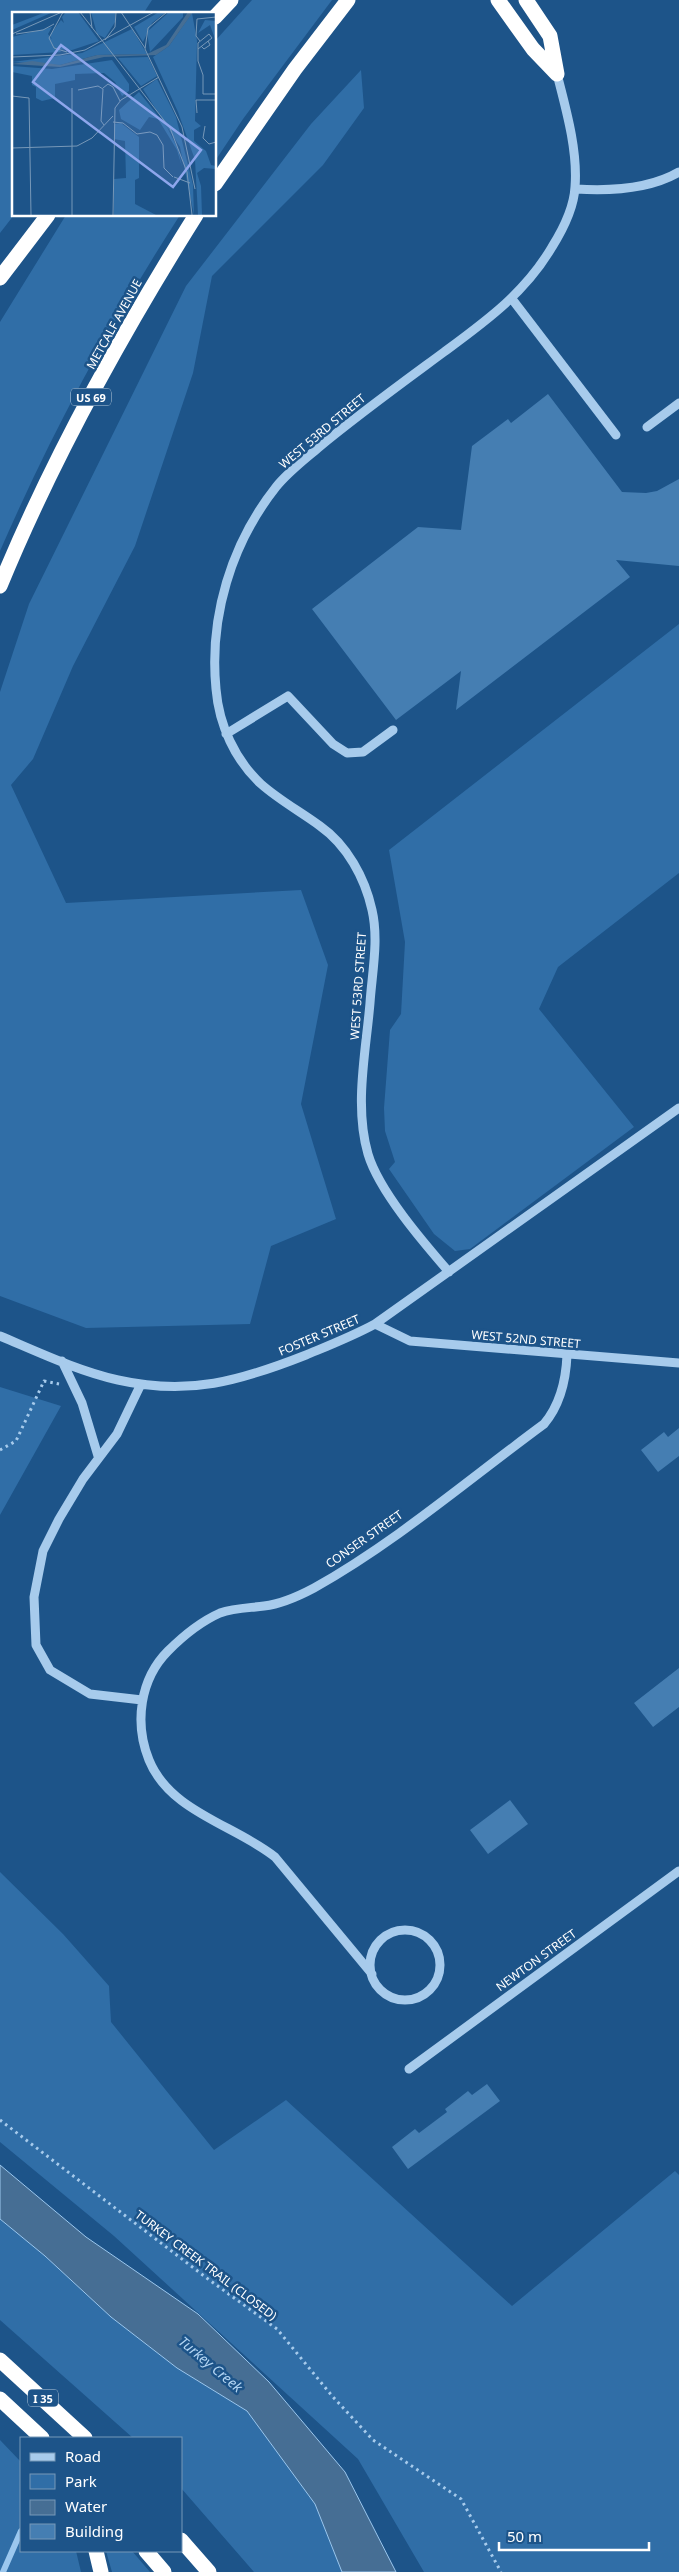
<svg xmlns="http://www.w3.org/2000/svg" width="679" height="2572" font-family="'Noto Sans',sans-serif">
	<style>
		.green { fill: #306ea7 }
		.water { fill: #466e94; stroke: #9bc7ee }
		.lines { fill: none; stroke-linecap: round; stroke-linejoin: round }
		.stream { stroke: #9bc7ee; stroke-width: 6 }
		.building { fill: #457eb2 }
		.path { stroke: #a7cbec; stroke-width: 3; stroke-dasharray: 2.5 4; stroke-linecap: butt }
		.minor { stroke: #a7cbec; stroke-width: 9 }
		.highway { stroke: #fff; stroke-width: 15 }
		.labels { text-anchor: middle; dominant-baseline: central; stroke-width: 5; stroke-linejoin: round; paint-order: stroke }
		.shield { fill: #1d5489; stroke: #bbccdc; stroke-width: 1 }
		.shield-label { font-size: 11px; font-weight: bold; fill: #fff }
		.street-label { font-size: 12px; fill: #fff; stroke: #1d5489 }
		.water-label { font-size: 14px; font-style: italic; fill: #b3d5f3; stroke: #1d5489 }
		.inset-road { fill: none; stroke: #7798b8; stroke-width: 1 }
		.view { fill: #8ea6ec; fill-opacity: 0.15; stroke: #8ea6ec; stroke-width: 2.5 }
		.inset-edge { fill: none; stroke: #fff; stroke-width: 2.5 }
	</style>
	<rect width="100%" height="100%" fill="#1d5489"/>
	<!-- green -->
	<path class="green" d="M0,0H152L143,14H14V215L0,233Z
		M252,0H332L243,119L215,161V41Z
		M361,70L364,108L323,165L212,276L193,373L135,546L73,666L33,759L11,785L66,903L301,890L328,965L301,1104L336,1219L271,1246L250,1324L86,1328L0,1296V692L29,604L186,286L311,124Z
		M66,215H180C111,322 51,434 0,551V322Z
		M679,624V873L558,967L539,1009L634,1127L470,1249L455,1251L434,1234L389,1169L395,1162L385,1131L384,1108L390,1030L401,1014L405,942L389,850Z
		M0,1387L61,1406L0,1515Z
		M0,1872L63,1934L109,1986L111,2022L214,2150L286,2100L512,2306L675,2171L679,2175V2572H424L358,2459L114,2236L0,2142Z
		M0,2219L45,2256L111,2317L177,2368L247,2411L315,2504L342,2572H254L181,2488V2438H133L0,2320Z
		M0,2440L21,2462V2551H76L81,2572H0Z
		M106,2551H132L150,2572H112Z"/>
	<!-- water -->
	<path class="water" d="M0,2165L86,2237L198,2314L269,2382L345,2472L396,2572H342L315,2504L247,2411L177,2368L111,2317L45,2256L0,2219Z"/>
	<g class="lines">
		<!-- stream -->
		<path class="stream" d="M3,2572L21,2531"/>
	</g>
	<!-- building -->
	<path class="building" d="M548,394L622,492L646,493L657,491L679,479V566L616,560L630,577L456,710L461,671L396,720L312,609L418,527L461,530L472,446L508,419L511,423Z
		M679,1428V1456L658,1472L641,1450L664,1432L668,1437Z
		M679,1668V1707L653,1727L634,1703Z
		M510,1800L528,1824L488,1854L470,1830Z
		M487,2084L500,2101L408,2169L392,2147L415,2129L419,2133L447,2112L445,2109L468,2091L472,2095Z"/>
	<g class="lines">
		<!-- path -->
		<path class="path" d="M0,1450L16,1441L44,1381L59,1384
			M0,2120L208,2279L277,2329L333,2397L373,2440L461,2499L501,2572"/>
		<!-- minor -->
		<path class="minor" d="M576,189C608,191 650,189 679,172
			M512,299L616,435
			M647,427L679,403
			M226,734L288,696L333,744L347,753L363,752L393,730
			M449,1272C423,1242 379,1191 368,1154C354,1106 366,1051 370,1003C372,973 379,940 372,910C365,878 347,845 320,826C301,812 279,800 261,784C235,760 219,725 216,689C209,617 231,544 276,487C288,472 304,460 318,448C359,414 402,383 444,352C486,321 525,293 552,247C562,231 574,207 575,187C578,151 566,109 557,74
			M375,1324L410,1341L679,1363
			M0,1336C38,1352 78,1371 118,1380C189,1396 240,1381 306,1355C330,1345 353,1336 375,1324L679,1108
			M62,1361L82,1403L98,1456
			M141,1384L117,1434L83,1479L59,1519L43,1551L34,1597L36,1645L50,1670L90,1694L142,1700
			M370 1965a35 35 0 1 1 70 0a35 35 0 1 1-70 0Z
			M372,1974L275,1857C235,1825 170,1812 149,1760C134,1723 140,1679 168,1651C182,1637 202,1621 220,1613C234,1608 249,1608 264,1606C281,1604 299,1596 314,1588C396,1542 469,1479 544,1424C560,1405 566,1380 567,1355
			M409,2069L679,1871"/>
		<!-- highway -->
		<path class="highway" d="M498,0L533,49L557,74
			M526,0L550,36L557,74
			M215,17L231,0
			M215,184L295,69L348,0
			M0,278L48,215
			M0,586C53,457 122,333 196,215
			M0,2360L85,2438
			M0,2399L42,2438
			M181,2540L209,2572
			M96,2551L101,2572
			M146,2551L164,2572"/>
	</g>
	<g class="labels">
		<!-- shield labels -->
		<g class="shield">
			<rect x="71" y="388.5" width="40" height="17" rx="4"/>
			<rect x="28" y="2389.5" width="30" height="17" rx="4"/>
		</g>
		<g class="shield-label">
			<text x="91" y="397">US 69</text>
			<text x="43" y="2398">I 35</text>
		</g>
		<!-- street labels -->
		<g class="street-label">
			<text transform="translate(114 324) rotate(-61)">METCALF AVENUE</text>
			<text transform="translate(322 431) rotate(-40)">WEST 53RD STREET</text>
			<text transform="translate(358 986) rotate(-86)">WEST 53RD STREET</text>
			<text transform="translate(319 1335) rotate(-23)">FOSTER STREET</text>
			<text transform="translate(526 1339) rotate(5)">WEST 52ND STREET</text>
			<text transform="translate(364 1539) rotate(-35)">CONSER STREET</text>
			<text transform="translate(536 1960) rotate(-36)">NEWTON STREET</text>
			<text transform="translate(206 2265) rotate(37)">TURKEY CREEK TRAIL (CLOSED)</text>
		</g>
		<!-- water labels -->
		<g class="water-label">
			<text transform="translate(211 2364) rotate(40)">Turkey Creek</text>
		</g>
	</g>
	<!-- overview -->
	<g transform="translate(12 12)">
		<rect width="204" height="204" fill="#1d5489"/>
		<path d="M34,0H41L0,18V13ZM54,0H66L87,29L60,38L44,37L38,23L49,8L52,11L50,5ZM79,0H103V10L93,26L85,22ZM147,0H154L140,11L131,30L122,15ZM157,0H171V5L138,40L135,20ZM180,1L185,29L183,109L189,114L182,118V129L194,139L199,153L204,154V157L192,156L185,161L189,174L190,203H186L183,148L166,100L141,45L157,34ZM193,8L204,9V30L198,13L186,21ZM40,15L36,22L49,40L0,43V25ZM120,17L135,42L85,43L48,53L0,50L70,41ZM136,45L145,64L129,74L106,46ZM100,48L117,72V79L110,84L103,70L92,61L63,62V68L43,72V86L30,89L24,86V75L20,73V64L0,60V54L40,57ZM145,67L164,105L181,173L182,203L168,135L131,77ZM127,80L155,115L166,137L170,155L165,138L146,107L137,105L128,118L109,107L107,98ZM109,111L127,125V166L123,168V192L144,203H102V167L114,166L113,129L102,127V112Z" fill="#306ea7"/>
		<path d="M176,0H181L157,34L144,43L92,45L48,55L0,52L20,49L48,53L85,43L135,42L154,33Z" fill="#466e94"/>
		<path class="inset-road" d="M51,0L37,26L42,36L55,40M68,0L158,116L175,160L180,203M78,0L80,16M109,0L133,36M155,0L136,16L133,37L170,115L183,177M0,22L50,0M4,22L31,18L42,12M93,28L103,15L104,0M188,29L184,24L185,7L204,5M189,34L192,37L198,33L196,29M186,37L200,26L197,22L186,31V49L191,63V82H204M0,45L48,43L73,38L142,0M60,76V203M91,76L96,72L101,75L108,89M66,78L86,74L91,77L89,109L92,113M0,84L17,86M17,86L19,203M185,101L184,88H204M101,110L111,111L125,122L138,120L145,123L151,133L152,156L161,165M193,114L191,126L197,132L204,130M0,136L65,134L80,126L101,104M162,165L178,171M101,203L103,96L109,88L147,65"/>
		<path class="view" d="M49,33L189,138L161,175L21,70Z"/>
		<rect width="204" height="204" class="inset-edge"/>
	</g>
	<!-- legend -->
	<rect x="20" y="2437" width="162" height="115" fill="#1d5489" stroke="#7798b8"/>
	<rect x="30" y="2453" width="25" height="8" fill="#a7cbec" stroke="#7798b8"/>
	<text x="65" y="2462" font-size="15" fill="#ffffff">Road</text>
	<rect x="30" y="2474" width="25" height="15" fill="#306ea7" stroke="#7798b8"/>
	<text x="65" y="2487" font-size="15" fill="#ffffff">Park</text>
	<rect x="30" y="2500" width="25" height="15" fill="#466e94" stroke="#7798b8"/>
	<text x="65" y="2512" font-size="15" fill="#ffffff">Water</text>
	<rect x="30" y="2524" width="25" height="15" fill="#457eb2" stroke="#7798b8"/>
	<text x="65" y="2537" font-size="15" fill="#ffffff">Building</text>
	<!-- scale -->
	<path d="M499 2542v8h150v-8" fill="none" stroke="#ffffff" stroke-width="2.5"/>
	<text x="507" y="2542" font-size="15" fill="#ffffff" stroke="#1d5489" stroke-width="4" paint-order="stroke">50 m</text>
</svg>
